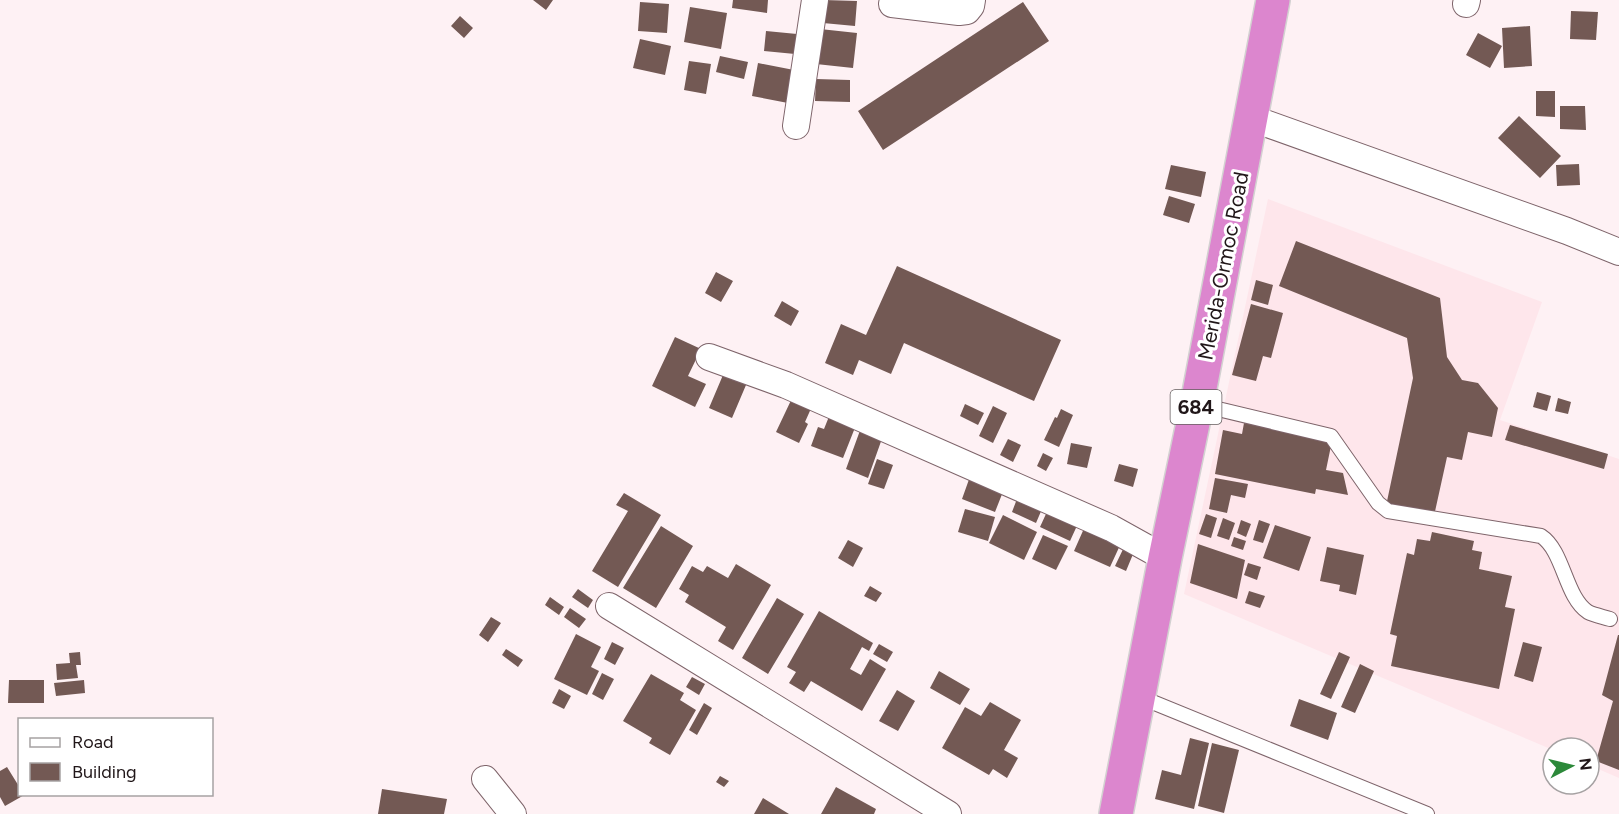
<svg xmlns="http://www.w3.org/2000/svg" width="1619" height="814" font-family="Figtree,sans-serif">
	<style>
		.built { fill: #fee6eb }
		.building { fill: #735954 }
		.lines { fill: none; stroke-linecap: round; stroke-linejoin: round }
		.service-casing { stroke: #7e646a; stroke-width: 16 }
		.minor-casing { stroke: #7e646a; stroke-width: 28 }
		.trunk-casing { stroke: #d3d1d1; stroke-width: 36 }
		.service { stroke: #fff; stroke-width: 14 }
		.minor { stroke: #fff; stroke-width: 26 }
		.trunk { stroke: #dc86ce; stroke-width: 33 }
		.labels { text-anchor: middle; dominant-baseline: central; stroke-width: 6; stroke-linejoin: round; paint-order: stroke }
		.shield { fill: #fff; stroke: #645d5e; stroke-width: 1.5 }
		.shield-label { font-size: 20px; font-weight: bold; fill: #211719 }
		.street-label { font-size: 21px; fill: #211719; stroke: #fff }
	</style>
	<rect width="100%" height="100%" fill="#fef1f4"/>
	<!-- built -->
	<path class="built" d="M1268,199L1542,302L1500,420L1619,459V778L1589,765V748H1553V750L1184,594Z"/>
	<!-- building -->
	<path class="building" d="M533,0H553L546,10Z
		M733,0H768L767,13L732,8Z
		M824,0L857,1L855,26L823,23Z
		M640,2L669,4L667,33L638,31Z
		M1023,2L1049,41L883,150L858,111Z
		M690,7L727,13L721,49L684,42Z
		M1571,11L1598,12L1596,40L1570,39Z
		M460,16L473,28L464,38L451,26Z
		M1530,26L1532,66L1504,68L1502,28Z
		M820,29L857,33L853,68L816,64Z
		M766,31L797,34L795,54L764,51Z
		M1478,33L1502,46L1490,68L1466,55Z
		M640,39L671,46L665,75L633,68Z
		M720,56L748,62L744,79L716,72Z
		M689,61L711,64L706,94L684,90Z
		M758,63L794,70L788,103L752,96Z
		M816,79L850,80V102L815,101Z
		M1536,91H1555V117L1536,116Z
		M1560,106H1585L1586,130L1560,129Z
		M1519,116L1561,156L1540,178L1498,138Z
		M1579,164L1580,185L1557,186L1556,165Z
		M1171,165L1206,172L1201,197L1165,189Z
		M1169,196L1195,204L1189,223L1163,215Z
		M1296,241L1440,298L1447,357L1462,380L1478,383L1498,408L1492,437L1468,432L1462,460L1447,457L1434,516L1386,506L1413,378L1407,338L1279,286Z
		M897,266L1061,340L1034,401L904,343L891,374L859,360L853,375L825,363L841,324L866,335Z
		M716,272L733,281L721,302L705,293Z
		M1256,280L1273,285L1268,305L1251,300Z
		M782,301L799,311L791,326L774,316Z
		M1251,304L1283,313L1271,358L1263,356L1256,381L1232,375Z
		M675,337L701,349L688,376L706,384L695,407L652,386Z
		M723,375L746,385L732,418L709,408Z
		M1537,392L1551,396L1547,411L1533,407Z
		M794,394L813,404L805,422L808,424L799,443L776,432Z
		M1558,398L1571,402L1568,414L1555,411Z
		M965,404L984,413L978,425L960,416Z
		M993,406L1007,413L993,443L979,436Z
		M832,409L858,420L843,458L811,446L818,427L824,429Z
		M1061,409L1073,415L1059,447L1044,440L1055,417L1057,418Z
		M1244,423L1332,441L1326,470L1343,473L1348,495L1316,489L1315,494L1215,474L1223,430L1242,434Z
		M862,425L884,433L868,478L846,469Z
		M1510,425L1608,454L1604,469L1505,440Z
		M1008,439L1021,445L1013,462L1000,455Z
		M1071,443L1092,447L1087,468L1067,464Z
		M1043,453L1053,458L1046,471L1037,466Z
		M877,459L893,465L884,489L868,484Z
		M1119,464L1138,469L1133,487L1114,481Z
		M972,471L1006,484L995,512L962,499Z
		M1215,478L1248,484L1245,498L1231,495L1227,513L1209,509Z
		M1020,491L1045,502L1036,523L1012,512Z
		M624,493L661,515L618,587L592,571L628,511L616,505Z
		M1051,503L1081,517L1070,541L1040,527Z
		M965,509L995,517L988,541L958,532Z
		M1206,514L1217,518L1211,538L1199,534Z
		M1003,515L1037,532L1024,560L989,543Z
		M1223,518L1235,523L1229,540L1217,536Z
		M1241,520L1251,524L1246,537L1237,533Z
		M1259,520L1270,524L1263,543L1253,540Z
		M1086,524L1122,541L1110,567L1074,551Z
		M1275,525L1311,537L1299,571L1263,558Z
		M661,526L693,546L656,608L623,588Z
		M1432,532L1474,541L1472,550L1482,552L1479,569L1512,576L1505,607L1515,609L1499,689L1391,666L1397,636L1390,634L1407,553L1414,555L1417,539L1430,541Z
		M1043,535L1068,546L1056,570L1032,559Z
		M1234,537L1246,541L1243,550L1231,546Z
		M848,540L863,548L853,567L838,558Z
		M1126,543L1136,547L1126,571L1115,566Z
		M1198,544L1245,560L1237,599L1190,583Z
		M1327,547L1364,555L1356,595L1339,591L1340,585L1320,581Z
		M1248,563L1261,567L1257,580L1244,575Z
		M736,564L771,585L733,650L718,641L726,627L685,602L689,595L679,589L692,566L703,572L707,566L728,578Z
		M870,586L882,593L876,602L864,596Z
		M578,589L593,600L588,608L572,597Z
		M1249,591L1265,596L1260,608L1245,603Z
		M550,597L564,607L559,615L545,605Z
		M777,598L804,614L768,674L742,658Z
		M570,608L586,619L579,628L564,617Z
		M819,611L873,643L869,651L862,647L850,669L861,675L870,659L886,669L862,711L811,681L804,692L789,683L796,672L787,667Z
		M491,617L501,623L488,642L479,635Z
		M576,634L601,647L591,667L599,671L587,695L554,679Z
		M1618,635H1619V770L1596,761L1613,701L1602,695Z
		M612,642L624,648L615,665L604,659Z
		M1523,642L1542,647L1533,682L1514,676Z
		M879,644L893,652L887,662L873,654Z
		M506,649L523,660L518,667L502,655Z
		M80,652L81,665H76L78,678L57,680L56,664L70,663L69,653Z
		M1339,652L1350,657L1331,699L1320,694Z
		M1360,664L1374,671L1355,713L1341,707Z
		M939,671L970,689L960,705L930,688Z
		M602,673L614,679L603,700L592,694Z
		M651,674L684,693L680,700L696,710L670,755L649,743L652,738L623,721Z
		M692,677L705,684L699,695L686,687Z
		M9,680H44V703H8Z
		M84,680L85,693L56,696L54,683Z
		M559,689L571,696L564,709L552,703Z
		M897,690L915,701L898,731L879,721Z
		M1299,699L1337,713L1328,740L1290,726Z
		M990,702L1021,720L1004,750L1018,758L1007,778L993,769L989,775L942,748L965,707L981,716Z
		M704,703L712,708L697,735L689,730Z
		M1190,738L1209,743L1194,809L1155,799L1162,770L1181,775Z
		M1212,743L1239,750L1224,813L1198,806Z
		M7,767L20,788V794H26L5,806L0,797V771Z
		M720,776L729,781L724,787L716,782Z
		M836,787L876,809L874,814H821Z
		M382,789L447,799L444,814H378Z
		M763,798L789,814H754Z"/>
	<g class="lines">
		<!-- service casing -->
		<g class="service-casing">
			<path id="service" d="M1197,404L1331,436L1378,503L1388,511L1541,536C1564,551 1565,597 1588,612C1594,615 1604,617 1610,619
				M1140,697L1427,814"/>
		</g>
		<!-- minor casing -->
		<g class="minor-casing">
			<path id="minor" d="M892,4L959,12L967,11L971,6L972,0
				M1466,4L1467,0
				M1251,118L1567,231L1619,252
				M796,126L815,0
				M709,357L786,385L1111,528L1165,558
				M609,606L948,814
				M485,779L513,814"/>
		</g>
		<!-- trunk casing -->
		<g class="trunk-casing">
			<path id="trunk" d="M1116,814L1165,558L1197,404L1273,0"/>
		</g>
		<!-- service -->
		<use href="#service" class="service"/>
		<!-- minor -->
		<use href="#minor" class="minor"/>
		<!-- trunk -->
		<use href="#trunk" class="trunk"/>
	</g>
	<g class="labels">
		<!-- shield labels -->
		<rect class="shield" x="1170.5" y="390" width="51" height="34" rx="4.5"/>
		<g class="shield-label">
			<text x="1196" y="407">684</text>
		</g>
		<!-- street labels -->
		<g class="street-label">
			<text transform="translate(1223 266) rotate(-79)">Merida-Ormoc Road</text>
		</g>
	</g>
	<!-- legend -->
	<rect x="18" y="718" width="195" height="78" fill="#ffffff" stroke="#a6a2a3" stroke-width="1.5"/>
	<rect x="30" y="738" width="30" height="9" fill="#ffffff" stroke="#a6a2a3" stroke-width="1.5"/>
	<text x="72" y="748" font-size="18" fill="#211719">Road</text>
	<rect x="30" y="763" width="30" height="18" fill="#735954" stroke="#a6a2a3" stroke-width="1.5"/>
	<text x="72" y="778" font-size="18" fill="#211719">Building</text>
	<!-- north arrow -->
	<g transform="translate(1571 766) rotate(83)"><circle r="28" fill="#ffffff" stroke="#a6a2a3" stroke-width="1.5"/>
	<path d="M0-4.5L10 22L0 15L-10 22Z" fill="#2c893a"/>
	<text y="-9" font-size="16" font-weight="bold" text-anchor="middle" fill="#211719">N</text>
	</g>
</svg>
